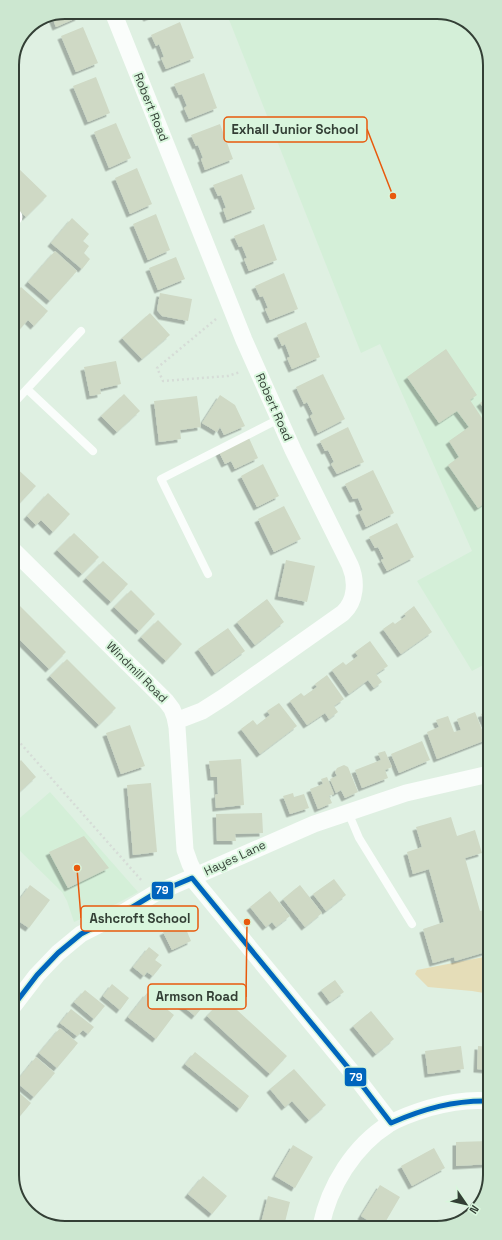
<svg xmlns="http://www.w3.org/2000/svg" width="502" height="1240" font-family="'Space Grotesk',sans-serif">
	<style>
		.built { fill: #d4efd8 }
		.green { fill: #e5ddb8 }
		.building { fill: #cfd9c5; filter: url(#shadow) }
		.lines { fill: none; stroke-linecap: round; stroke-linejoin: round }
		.path { stroke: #d6dcd7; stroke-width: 2.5; stroke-dasharray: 2 3; stroke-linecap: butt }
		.service { stroke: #fafdfb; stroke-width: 8 }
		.minor { stroke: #fafdfb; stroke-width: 17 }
		.bus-1-casing { stroke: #d9f6dd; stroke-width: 8 }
		.bus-1 { stroke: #0065bd; stroke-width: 5 }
		.labels { text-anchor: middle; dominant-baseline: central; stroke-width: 4; stroke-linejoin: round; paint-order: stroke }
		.street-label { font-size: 12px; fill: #333f35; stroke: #d9f6dd }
		.rim { fill: none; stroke: #333f35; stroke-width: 2 }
		.leader { fill: none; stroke: #e8590c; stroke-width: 1.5 }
		.callout-dot { fill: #e8590c; stroke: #d9f6dd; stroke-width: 1.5 }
		.callout { fill: #d9f6dd; stroke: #e8590c; stroke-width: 1.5 }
		.callout-label { font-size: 13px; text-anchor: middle; font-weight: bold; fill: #333f35 }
		.line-badge { stroke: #d9f6dd; stroke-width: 1.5 }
		.badge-label { font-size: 11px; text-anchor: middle; font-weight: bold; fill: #fff }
	</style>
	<defs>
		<filter id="shadow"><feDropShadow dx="-3.5" dy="3.5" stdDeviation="0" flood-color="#0004"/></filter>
	</defs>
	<rect width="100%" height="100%" fill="#dff0e2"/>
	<!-- built -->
	<path class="built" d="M226,12H440L469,23L487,48L489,662L472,671L417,581L472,551L380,344L361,353Z
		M50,792L138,892L116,904L74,922L67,901L62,892L14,845V823Z"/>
	<!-- green -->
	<path class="green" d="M489,956L490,994L472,991L428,987L415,974L417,970Z
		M468,1212L470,1213L454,1225H444L454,1217Z"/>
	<!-- building -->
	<path class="building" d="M65,12H76L79,17L56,27L52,17Z
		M144,12H162L147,18Z
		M180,22L194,58L166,69L161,58L164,57L159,44L156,46L151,35Z
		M83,27L98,63L76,72L61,36Z
		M204,73L217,108L189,119L184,108L187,106L182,94L179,95L174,84Z
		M96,77L110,113L88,122L73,86Z
		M116,123L131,158L109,168L94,132Z
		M220,124L233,159L205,170L201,159L203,158L198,145L196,146L191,135Z
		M17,167L47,196L26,217L12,204V173Z
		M137,168L152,204L130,214L115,178Z
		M242,174L255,209L227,220L223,209L226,208L221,195L218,196L213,185Z
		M156,214L170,250L148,260L133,224Z
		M72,218L89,234L83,241L89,246L84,253L90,259L82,269L51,243Z
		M264,224L277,260L249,271L244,259L247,258L242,246L239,247L234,236Z
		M55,251L77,271L50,301L28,282Z
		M176,257L185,279L158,290L149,268Z
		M284,273L298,309L270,320L265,309L268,308L263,296L260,297L255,286Z
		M21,287L48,311L34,326L28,320L13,337V296Z
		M160,293L192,299L188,321L162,316L157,310Z
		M150,313L170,335L142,359L122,338Z
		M306,322L320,357L292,369L287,358L290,357L285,344L282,346L277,335Z
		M446,349L477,395L470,400L482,418L488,414L480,403L488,397V501L478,508L448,465L459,457L449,441L469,427L457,411L439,423L407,377Z
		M116,361L121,384L100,389L101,394L90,396L84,367Z
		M323,374L345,419L318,433L310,416L313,414L307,402L304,404L296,387Z
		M124,394L140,411L117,432L101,416Z
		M220,395L235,405L245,426L224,435L220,427L217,432L202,423Z
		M197,396L201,427L180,430L181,439L159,442L154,401Z
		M348,427L364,462L337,474L331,464L334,462L328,450L325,451L320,441Z
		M249,438L258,458L235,469L231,461L225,464L219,452Z
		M263,464L279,496L257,507L241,476Z
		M13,465L36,486L20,503L13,498Z
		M373,470L394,513L366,527L359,512L363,510L358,498L353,499L345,484Z
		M48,493L70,514L53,532L41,520L36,525L27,516Z
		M284,506L301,539L274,552L258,519Z
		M397,523L414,557L387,571L381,560L384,559L378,547L375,548L369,537Z
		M74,533L99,557L82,574L57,550Z
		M286,560L315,566L307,602L278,596Z
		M103,561L128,584L111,602L86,578Z
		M131,590L155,614L139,631L114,607Z
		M267,599L284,622L255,645L237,622Z
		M17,603L66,652L49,669L13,633V607Z
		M414,606L432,632L401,654L383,629L393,622L395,624L406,616L404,614Z
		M158,620L182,644L166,661L141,637Z
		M228,628L245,651L215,673L198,649Z
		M370,641L388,666L376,674L382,682L374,688L368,680L349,694L332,670L343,662L346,665L358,656L355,652Z
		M67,659L116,708L99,725L50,676Z
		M327,675L344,699L334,706L338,712L329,719L325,713L307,725L290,701L301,693L304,696L317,687L315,684Z
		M279,703L297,726L260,754L241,729L253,720L257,725L270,715L267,711Z
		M489,711V732L481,714Z
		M475,712L486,740L437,759L427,732L439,727L436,720L448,716L454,732L461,730L457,719Z
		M130,725L145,766L121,774L106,733Z
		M422,741L430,760L399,773L391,754Z
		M385,751L392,767L385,770L388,778L362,788L355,770L381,760L378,753Z
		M241,759L244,805L216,808L215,795L218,794L217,777H211L209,761Z
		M21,760L36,777L14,797V767Z
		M344,765L348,767L358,792L345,798L341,790L336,793L330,779L337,776L335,772L337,768Z
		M327,777L334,794L329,796L332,803L318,809L310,789L323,784L321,779Z
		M151,783L157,852L133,855L127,785Z
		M293,793L294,797L304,794L309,808L290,814L283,796Z
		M262,813L263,833L235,834L236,841H217L216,814Z
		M451,817L457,836L475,830L482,853L465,858L480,911L489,909V951L455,961L454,957L433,963L423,929L444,922L429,869L413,874L407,852L422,847L416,827Z
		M84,836L109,868L68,888L49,852Z
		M334,879L346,895L326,911L313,894Z
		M30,885L50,900L29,928L14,918V907Z
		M300,885L322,913L305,927L283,899Z
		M270,891L290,916L276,927L272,922L266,927L250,907Z
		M183,922L191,941L172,950L163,932Z
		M14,929L19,933L14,940Z
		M149,947L159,955L155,960L162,965L153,976L147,972L144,976L133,967Z
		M335,980L344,992L330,1002L321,990Z
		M112,984L129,998L120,1010L103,996Z
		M85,990L105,1006L94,1019L74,1002Z
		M189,991L205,1004L195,1016L179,1003Z
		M147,993L174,1015L156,1039L128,1017Z
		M224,998L287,1056L270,1074L207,1016Z
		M71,1009L94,1027L88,1034L83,1030L77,1036L60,1023Z
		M371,1011L394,1039L376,1054L353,1026Z
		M60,1028L78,1043L57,1068L39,1053Z
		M461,1046L464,1069L428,1074L425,1051Z
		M478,1046L490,1047V1070L477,1069Z
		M195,1052L249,1096L240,1109L185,1064Z
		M36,1057L55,1073L34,1097L16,1082Z
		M294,1069L326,1105L309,1120L292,1101L285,1107L270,1089Z
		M15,1089L31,1103L15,1122Z
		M490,1141V1164L456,1166V1142Z
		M293,1145L313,1157L295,1188L275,1176Z
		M434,1148L445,1168L412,1186L401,1166Z
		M203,1176L227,1196L212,1214L188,1194Z
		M380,1185L400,1197L383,1226H377L361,1216Z
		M268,1196L290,1202L284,1226L260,1227Z"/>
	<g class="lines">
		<!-- path -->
		<path class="path" d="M216,319L157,368L163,381L228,376L240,372
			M14,736L142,881"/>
		<!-- service -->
		<path class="service" d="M27,389L93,451
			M13,404L81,331
			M208,574L161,479L279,419
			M348,812L359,838L412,924"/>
		<!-- minor -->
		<path class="minor" d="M113,12L244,340L293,450L350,565C357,581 356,601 343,613L224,697L202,711L176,721
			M12,219L14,217
			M13,550L166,701L172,709L175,717L177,727L185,850L190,864L196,876
			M192,878L355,1076L391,1123
			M14,1005L37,975L58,953L81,934L126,911L154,894L314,824L406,793L489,774
			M321,1226C329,1186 354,1146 389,1124C401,1117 416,1112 429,1108C450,1102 468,1099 490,1101"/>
		<!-- bus-1 casing -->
		<g class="bus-1-casing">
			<path id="bus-1" d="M14,1005L37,975L58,953L81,934L126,911L154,894L192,878L355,1076L391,1123C423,1109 454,1100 490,1101"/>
		</g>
		<!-- bus-1 -->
		<use href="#bus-1" class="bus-1"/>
	</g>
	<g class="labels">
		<!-- street labels -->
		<g class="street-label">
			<text transform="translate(151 107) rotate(68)">Robert Road</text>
			<text transform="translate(274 407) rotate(66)">Robert Road</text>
			<text transform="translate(137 672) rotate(45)">Windmill Road</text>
			<text transform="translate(235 858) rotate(-25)">Hayes Lane</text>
		</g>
	</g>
	<!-- crop -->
	<path d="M0 0H502V1240H0ZM65 19H437A46 46 0 0 1 483 65V1175A46 46 0 0 1 437 1221H65A46 46 0 0 1 19 1175V65A46 46 0 0 1 65 19Z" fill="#cce7d0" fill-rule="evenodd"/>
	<path class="rim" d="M65 19H437A46 46 0 0 1 483 65V1175A46 46 0 0 1 437 1221H65A46 46 0 0 1 19 1175V65A46 46 0 0 1 65 19Z"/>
	<!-- callouts -->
	<path class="leader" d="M393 196L367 129M77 868L81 918M247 922L246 997"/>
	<g class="callout-dot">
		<circle cx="393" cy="196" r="4"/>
		<circle cx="77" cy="868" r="4"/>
		<circle cx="247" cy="922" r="4"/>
	</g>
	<g class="callout">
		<rect x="224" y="117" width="143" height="25" rx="4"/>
		<rect x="81" y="906" width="117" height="25" rx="4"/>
		<rect x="148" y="984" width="98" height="25" rx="4"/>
	</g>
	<g class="callout-label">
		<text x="295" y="134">Exhall Junior School</text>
		<text x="140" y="923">Ashcroft School</text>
		<text x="197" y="1001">Armson Road</text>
	</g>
	<g class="line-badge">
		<rect x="151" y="881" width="23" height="19" rx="4" fill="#0065bd"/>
		<rect x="344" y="1067" width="23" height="20" rx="4" fill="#0065bd"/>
	</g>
	<g class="badge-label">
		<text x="162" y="894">79</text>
		<text x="356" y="1081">79</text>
	</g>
	<!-- north arrow -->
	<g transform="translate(466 1204) rotate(124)" stroke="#d9f6dd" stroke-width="3" paint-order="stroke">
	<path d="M0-3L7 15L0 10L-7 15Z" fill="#333f35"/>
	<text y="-6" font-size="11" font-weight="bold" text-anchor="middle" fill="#333f35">N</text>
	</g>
</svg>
